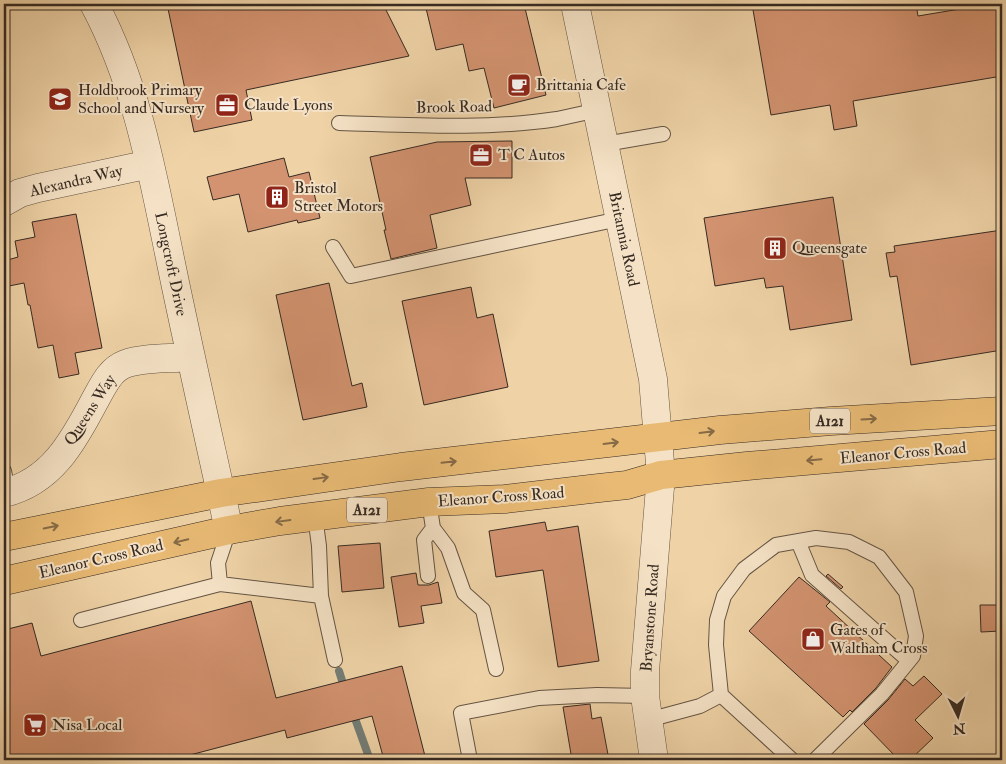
<svg xmlns="http://www.w3.org/2000/svg" width="1006" height="764" font-family="'IM FELL Double Pica',serif">
	<style>
		.lines { fill: none; stroke-linecap: round; stroke-linejoin: round }
		.stream { stroke: #737e77; stroke-width: 8 }
		.building { fill: #d39370; stroke: #362a22 }
		.lane-casing { stroke: #645443; stroke-width: 16 }
		.street-casing { stroke: #645443; stroke-width: 29 }
		.primary-casing { stroke: #362a22; stroke-width: 29 }
		.lane { stroke: #f5e2c6; stroke-width: 14 }
		.street { stroke: #f5e2c6; stroke-width: 28 }
		.primary { stroke: #e8ba74; stroke-width: 28 }
		.oneway { stroke: #866b47 }
		.labels { text-anchor: middle; dominant-baseline: central; stroke-width: 4; stroke-linejoin: round; paint-order: stroke }
		.shield { fill: #f5e2c6; stroke: #6f6153; stroke-width: 1 }
		.shield-label { font-size: 15px; font-weight: bold; fill: #362a22 }
		.poi-label { font-size: 16px; fill: #362a22; stroke: #f5e2c6; text-anchor: start }
		.street-label { font-size: 16px; fill: #362a22; stroke: #f5e2c6 }
	</style>
	<rect width="100%" height="100%" fill="#efd3a7"/>
	<filter id="stains"><feTurbulence type="fractalNoise" baseFrequency=".004" numOctaves="4"/><feColorMatrix values="0 0 0 0 .2 0 0 0 0 .09 0 0 0 0 .02 0 0 0 .5 -.17"/></filter>
	<radialGradient id="worn" r=".72"><stop offset=".6" stop-color="#630" stop-opacity="0"/><stop offset="1" stop-color="#630" stop-opacity=".3"/></radialGradient>
	<g class="lines">
		<!-- stream -->
		<path class="stream" d="M339,671L345,690
			M353,713L370,760"/>
	</g>
	<!-- building -->
	<path class="building" d="M167,4H383L409,56L246,90L252,120L194,132Z
		M425,4H524L546,95L494,108L484,68L469,71L463,44L436,50Z
		M752,4H916L918,16L990,4H1002V76L853,101L857,126L834,130L830,105L771,115Z
		M512,141V178H465L471,205L430,215L437,248L391,259L384,230H386L370,157L437,142Z
		M284,158L289,177L309,172L320,218L298,223L297,220L248,232L239,194L213,200L207,177Z
		M833,197L852,320L790,330L783,286L766,288L764,278L715,286L704,218Z
		M76,214L102,348L75,353L79,374L59,378L53,345L38,348L30,305H28L24,283L4,287V261L18,257L15,241L35,237L32,222Z
		M1002,230V350L911,365L897,276L890,277L886,253L895,252L894,246Z
		M329,283L352,386L362,383L367,407L303,420L276,295Z
		M471,287L477,318L493,314L508,387L424,405L402,301Z
		M545,522L547,531L578,526L599,661L558,667L543,570L496,577L489,531Z
		M380,543L384,588L342,592L338,546Z
		M416,573L418,585H429L438,582L442,603L421,606L424,623L399,627L391,577Z
		M828,574L843,587L841,589L826,576Z
		M799,577L830,602L826,606L892,667L876,688L852,712L850,710L843,717L749,631Z
		M251,601L276,698L402,666L426,760H384L372,716L287,738L285,730L171,760H6L4,750V630L32,623L41,656Z
		M980,605H1001V631L981,632Z
		M924,676L942,694L915,720L933,738L910,760H899L864,724L888,700L905,679L913,686Z
		M590,704L592,719L601,717L609,760H572L563,707Z"/>
	<g class="lines">
		<!-- lane casing -->
		<g class="lane-casing">
			<path id="lane" d="M339,123C411,125 485,130 557,119C571,116 584,113 598,110
				M605,144L663,134
				M333,247L351,276L619,219
				M4,471L8,492
				M429,502L433,528L448,548L464,593L483,610L496,669
				M315,516L319,546L321,596L335,660
				M798,541L812,575L909,661
				M428,576L424,540L433,528
				M220,584L218,563L229,530
				M81,620L220,584L321,596
				M648,720L700,706L721,695
				M470,760L461,713L539,698L597,695L645,696
				M792,760L721,695L716,645L717,620L724,596L744,569L776,545L816,538L849,542L879,557L906,592L916,636L913,656L882,694L815,760"/>
		</g>
		<!-- street casing -->
		<g class="street-casing">
			<path id="street" d="M94,4C138,86 153,177 172,268C190,355 210,443 229,530
				M575,4L653,379L661,475L645,671V696L654,760
				M4,202L20,193L38,188L150,164
				M4,493C51,482 73,442 94,402C102,388 109,370 125,364C145,357 169,359 190,357"/>
		</g>
		<!-- primary casing -->
		<g class="primary-casing">
			<path id="primary" d="M4,537L221,493L401,467L720,430L831,421L1002,411
				M4,581L229,530L280,521L429,502L505,499L599,488L627,485L661,475L747,466L1002,444"/>
		</g>
		<!-- lane -->
		<use href="#lane" class="lane"/>
		<!-- street -->
		<use href="#street" class="street"/>
		<!-- primary -->
		<use href="#primary" class="primary"/>
	</g>
	<!-- one-way arrows -->
	<defs><path id="oneway-shaft" d="M-6 0H5M1.5-3L5.5 0L1.5 3" fill="none" stroke-width="1.6" stroke-linecap="round" stroke-linejoin="round" transform="scale(1.25)"/></defs>
	<g class="oneway">
		<use href="#oneway-shaft" transform="translate(869 419) rotate(-3)"/>
		<use href="#oneway-shaft" transform="translate(707 432) rotate(-7)"/>
		<use href="#oneway-shaft" transform="translate(611 443) rotate(-7)"/>
		<use href="#oneway-shaft" transform="translate(814 460) rotate(175)"/>
		<use href="#oneway-shaft" transform="translate(449 462) rotate(-6)"/>
		<use href="#oneway-shaft" transform="translate(321 478) rotate(-8)"/>
		<use href="#oneway-shaft" transform="translate(283 521) rotate(172)"/>
		<use href="#oneway-shaft" transform="translate(51 527) rotate(-12)"/>
		<use href="#oneway-shaft" transform="translate(181 541) rotate(167)"/>
	</g>
	<!-- icons -->
	<defs>
		<g id="cafe-square" transform="scale(1.25)"><rect x="-9" y="-9" width="18" height="18" rx="4" fill="#8f2418" stroke="#f5e2c6"/><path d="M-5.5-4.5H6V0H3Q3 3.5 0 3.5H-2.5Q-5.5 3.5-5.5 0ZM3-3.2v2h1.7v-2ZM-6 4.5H4V6H-6Z" fill="#fff"/></g>
		<g id="school-square" transform="scale(1.25)"><rect x="-9" y="-9" width="18" height="18" rx="4" fill="#8f2418" stroke="#f5e2c6"/><path d="M0-5L7-2L0 1L-7-2ZM-4 1L0 2.5L4 1V4Q0 6-4 4Z" fill="#fff"/></g>
		<g id="office-square" transform="scale(1.25)"><rect x="-9" y="-9" width="18" height="18" rx="4" fill="#8f2418" stroke="#f5e2c6"/><path d="M-6-3h4V-5.5h4V-3h4V5H-6ZM-1-4.5V-3h2v-1.5ZM-6 0V1H6V0Z" fill="#fff"/></g>
		<g id="building-square" transform="scale(1.25)"><rect x="-9" y="-9" width="18" height="18" rx="4" fill="#8f2418" stroke="#f5e2c6"/><path d="M-4-6H4V6H1V3H-1V6H-4ZM-2.5-4.3h1.7v1.8h-1.7ZM.8-4.3h1.7v1.8H.8ZM-2.5-1h1.7V.8h-1.7ZM.8-1h1.7V.8H.8Z" fill="#fff"/></g>
		<g id="shop-square" transform="scale(1.25)"><rect x="-9" y="-9" width="18" height="18" rx="4" fill="#8f2418" stroke="#f5e2c6"/><path d="M-5-2.5h2.3a2.7 3.5 0 0 1 5.4 0H5L5.5 6h-11ZM-1.5-2.5h3a1.5 2.3 0 0 0-3 0Z" fill="#fff"/></g>
		<g id="supermarket-square" transform="scale(1.25)"><rect x="-9" y="-9" width="18" height="18" rx="4" fill="#8f2418" stroke="#f5e2c6"/><path d="M-6-5.5h2.5l.6 2H6L4.5 2H-2.5L-4.4-4H-6ZM-1.5 3.2a1.3 1.3 0 1 0 .1 0ZM3 3.2a1.3 1.3 0 1 0 .1 0Z" fill="#fff"/></g>
	</defs>
	<g fill-rule="evenodd">
		<use href="#cafe-square" x="519" y="85"/>
		<use href="#school-square" x="60" y="99"/>
		<use href="#office-square" x="227" y="105"/>
		<use href="#office-square" x="481" y="155"/>
		<use href="#building-square" x="277" y="197"/>
		<use href="#building-square" x="775" y="248"/>
		<use href="#shop-square" x="813" y="639"/>
		<use href="#supermarket-square" x="35" y="725"/>
	</g>
	<g class="labels">
		<!-- shield labels -->
		<g class="shield">
			<rect x="810" y="408.5" width="40" height="25" rx="4"/>
			<rect x="347" y="497.5" width="40" height="25" rx="4"/>
		</g>
		<g class="shield-label">
			<text x="830" y="421">A121</text>
			<text x="367" y="510">A121</text>
		</g>
		<!-- poi labels -->
		<g class="poi-label">
			<text x="536" y="85">Brittania Cafe</text>
			<text x="78" y="90">Holdbrook Primary<tspan x="78" dy="18">School and Nursery</tspan></text>
			<text x="244" y="105">Claude Lyons</text>
			<text x="498" y="155">T C Autos</text>
			<text x="294" y="188">Bristol<tspan x="294" dy="18">Street Motors</tspan></text>
			<text x="792" y="248">Queensgate</text>
			<text x="830" y="630">Gates of<tspan x="830" dy="18">Waltham Cross</tspan></text>
			<text x="52" y="725">Nisa Local</text>
		</g>
		<!-- street labels -->
		<g class="street-label">
			<text transform="translate(454 107) rotate(-1)">Brook Road</text>
			<text transform="translate(76 181) rotate(-13)">Alexandra Way</text>
			<text transform="translate(624 239) rotate(78)">Britannia Road</text>
			<text transform="translate(171 264) rotate(78)">Longcroft Drive</text>
			<text transform="translate(90 410) rotate(-57)">Queens Way</text>
			<text transform="translate(903 453) rotate(-5)">Eleanor Cross Road</text>
			<text transform="translate(501 497) rotate(-4)">Eleanor Cross Road</text>
			<text transform="translate(101 559) rotate(-13)">Eleanor Cross Road</text>
			<text transform="translate(650 618) rotate(-86)">Bryanstone Road</text>
		</g>
	</g>
	<!-- margin -->
	<rect width="1006" height="764" fill="none" stroke="#efd3a7" stroke-width="20"/>
	<rect x="5" y="5" width="996" height="754" fill="none" stroke="#362a22" stroke-width="2.5"/>
	<rect x="10" y="10" width="986" height="744" fill="none" stroke="#362a22"/>
	<!-- north arrow -->
	<g transform="translate(958 716) rotate(175)" stroke="#f5e2c6" stroke-width="4" paint-order="stroke">
	<path d="M0-4L9 19L0 12L-9 19Z" fill="#362a22"/>
	<text y="-8" font-size="14" font-weight="bold" text-anchor="middle" fill="#362a22">N</text>
	</g>
	<rect width="100%" height="100%" filter="url(#stains)"/>
	<rect width="100%" height="100%" fill="url(#worn)"/>
</svg>
